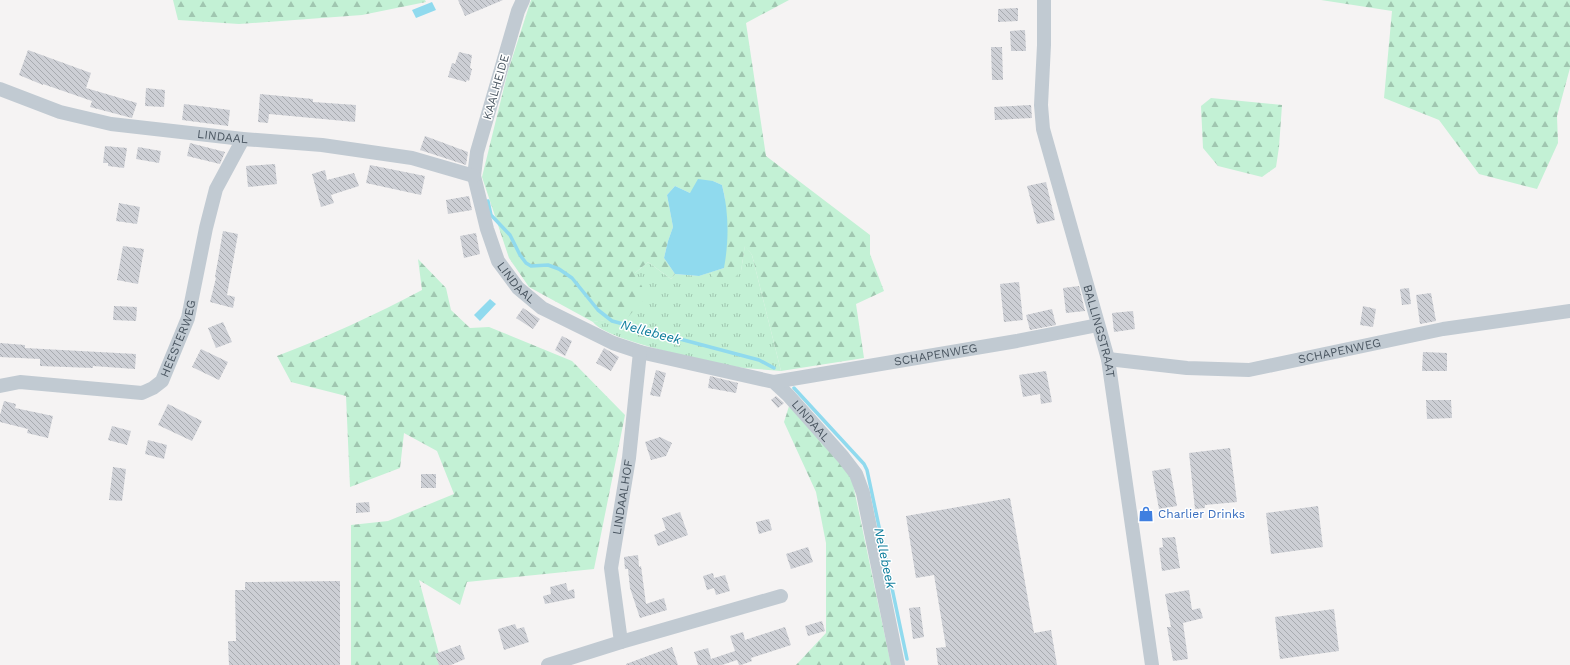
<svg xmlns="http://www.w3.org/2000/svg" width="1570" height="665" font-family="'Work Sans',sans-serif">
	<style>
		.grass { fill: url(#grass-tufts) }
		.forest { fill: url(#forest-firs) }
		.water { fill: #90daee }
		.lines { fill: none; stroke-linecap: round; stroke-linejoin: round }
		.stream { stroke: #90daee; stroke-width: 3.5 }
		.building { fill: url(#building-back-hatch) }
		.street { stroke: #c1cad2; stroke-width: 14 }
		.labels { text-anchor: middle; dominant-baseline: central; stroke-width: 3; stroke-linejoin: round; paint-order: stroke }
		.street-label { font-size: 12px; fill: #4a5661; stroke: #fff }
		.shop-label { font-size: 12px; fill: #366cbe; stroke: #fff; text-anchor: start }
		.water-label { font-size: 13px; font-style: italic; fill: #0c7c9b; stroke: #fff }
	</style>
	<defs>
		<pattern id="grass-tufts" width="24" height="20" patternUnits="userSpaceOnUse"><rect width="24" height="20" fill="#c3f1d5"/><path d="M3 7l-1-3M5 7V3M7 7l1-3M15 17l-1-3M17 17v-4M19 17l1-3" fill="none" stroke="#a0c6b0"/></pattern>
		<pattern id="forest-firs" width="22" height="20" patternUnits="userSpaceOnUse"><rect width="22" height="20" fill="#c3f1d5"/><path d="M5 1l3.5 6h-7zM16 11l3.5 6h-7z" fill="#a0c6b0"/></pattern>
		<pattern id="building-back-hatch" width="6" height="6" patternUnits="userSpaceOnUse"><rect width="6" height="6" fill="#cdcfd5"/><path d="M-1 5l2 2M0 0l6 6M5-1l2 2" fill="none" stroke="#a8abb0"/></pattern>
	</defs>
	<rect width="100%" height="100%" fill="#f5f3f3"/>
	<!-- grass -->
	<path class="grass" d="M745,245L752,255L781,371C769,370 757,369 744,368C718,364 606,341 593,322L628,316L635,273L648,262L671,279L675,274L699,276L711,272L714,279L741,271Z"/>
	<!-- forest -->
	<path class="forest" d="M173,0H425L426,2L362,15L239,24L178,20Z
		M531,0H789L746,23L766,156L870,235V254L884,291L856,304L864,358L781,371L752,255L745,246L741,271L731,281L713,279L711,272L724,268L725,198L722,185L713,181L690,193L675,186L667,195L673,227L668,241L664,258L675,274L671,279L648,262L635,273L647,296L628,317L593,322L529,287L509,258L482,177L508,71Z
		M1321,0H1570V68L1557,116L1558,143L1537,189L1479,174L1439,120L1384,98L1392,11Z
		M1211,98L1282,105L1279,147L1276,167L1262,177L1218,166L1203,148L1201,106Z
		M418,259L446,288L451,310L470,328L489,327L572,361L625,415L594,569L467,582L460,605L419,580L442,665H351V525L388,521L454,494L437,451L404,433L400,468L350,487L346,396L291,382L277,356C327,337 375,315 422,290Z
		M790,403L849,465L891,665H796L826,633V543L816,492L784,422Z"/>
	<!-- water -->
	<path class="water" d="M432,2L436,10L416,18L412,10Z
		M698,179L713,181L722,185C729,212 729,241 724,268L699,276L675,274L664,258L668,241L673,227L667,195L675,186L690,193Z
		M490,299L496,304L480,321L474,315Z"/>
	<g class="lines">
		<!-- stream -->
		<path class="stream" d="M488,201L491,215L510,235L520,255L526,263L531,266L548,265L559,269L572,278L598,310L612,321L759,360L774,368
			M794,388L864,464L867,470L907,659"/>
	</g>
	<!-- building -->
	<path class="building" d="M458,0H503L465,16Z
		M1018,8V21L998,22V9Z
		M1025,30L1026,51H1011L1010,31Z
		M991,47H1002L1003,80H992Z
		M28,50L91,73L86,88L137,103L132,118L90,107L92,101L43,84V85L19,75Z
		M459,52L472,55L470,68L472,69L469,81L467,80L466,82L448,77L452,63L455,64Z
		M146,88L165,90L164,107L145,106Z
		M260,94L313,99V102L356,105L355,122L269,114L268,123L258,122Z
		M184,104L230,110L228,126L182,120Z
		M1031,105L1032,118L995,120L994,107Z
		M425,136L468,152L466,165L420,150Z
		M190,143L225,152L220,164L187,156Z
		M105,146L127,148L124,168L108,166V163H103Z
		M138,147L161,151L159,163L136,159Z
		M275,164L277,184L248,187L246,166Z
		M370,165L425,176L421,195L366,183Z
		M325,170L327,180L354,173L359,186L331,195L334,203L321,207L312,174Z
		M1046,182L1055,220L1037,224L1027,186Z
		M469,196L472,210L448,214L446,200Z
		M119,203L140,207L137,224L116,221Z
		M223,231L238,234L227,295L235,297L233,308L210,302L216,278L215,277Z
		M476,233L480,254L464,258L460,236Z
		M123,246L144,249L138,284L117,280Z
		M1019,282L1023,320L1004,322L1000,284Z
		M1079,286L1085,311L1066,313L1063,288Z
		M1409,288L1411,304L1402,305L1400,289Z
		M1431,293L1436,321L1420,324L1416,295Z
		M114,306L137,307L136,321L113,320Z
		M1363,306L1376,309L1373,327L1360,325Z
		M523,308L540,319L533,329L516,318Z
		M1052,309L1056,325L1030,330L1026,315Z
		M1133,311L1135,329L1114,332L1112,313Z
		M223,322L232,342L216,348L208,328Z
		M562,336L572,341L565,356L555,350Z
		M0,343L25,345V348L136,354L135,369L93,366V368L40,366V359L0,357Z
		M604,348L619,357L611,371L596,363Z
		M201,349L228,362L219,380L192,367Z
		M1423,352L1447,353V371H1422Z
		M656,370L666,373L660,397L650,395Z
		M1046,371L1052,402L1041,404L1040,394L1023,397L1019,375Z
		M710,376L738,383L736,393L708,388Z
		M776,396L784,403L778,408L771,400Z
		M1426,400H1451L1452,418L1427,419Z
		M4,401L16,404L15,408L53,416L48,438L27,433L28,429L0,422V415Z
		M168,404L202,421L192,441L158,425Z
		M112,426L131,431L127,445L108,440Z
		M660,437L672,443L666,456L651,460L645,442Z
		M148,440L167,445L164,459L145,454Z
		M1230,448L1237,502L1205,505V508L1195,509L1189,453Z
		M113,467L126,469L122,501L109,500Z
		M1170,468L1177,506L1159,509L1152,471Z
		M421,474H436V488H421Z
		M1010,498L1034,633L1051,630L1057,665H938L936,648L946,647L934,575L916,578L906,516Z
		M369,502L370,512L356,513V503Z
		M1318,506L1323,547L1271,554L1266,513Z
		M680,512L688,535L658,546L654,535L666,530L662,518Z
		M769,519L772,530L759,534L756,522Z
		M1175,537L1180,568L1162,571L1159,548L1163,547L1162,538Z
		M808,547L813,562L791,569L786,554Z
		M638,555L639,567L641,566L646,604L664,598L667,610L640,618L630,588L628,569H625L624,557Z
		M713,573L714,578L725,575L730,591L716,595L714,588L707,590L703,576Z
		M340,581V665H229L228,641H236L235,590H245V582Z
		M566,583L568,591L574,589L575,598L545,604L543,596L551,594L550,587Z
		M1189,590L1192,610L1200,608L1203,618L1183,623L1188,659L1173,661L1167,627H1171L1165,594Z
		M920,607L924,637L913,639L909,608Z
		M1334,609L1339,651L1280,659L1275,617Z
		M822,621L825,631L808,636L805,626Z
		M515,624L517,629L524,627L529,642L504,650L498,629Z
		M785,627L791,645L751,658L752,661L741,665H739L737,660L722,665H698L694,652L708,648L711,659L735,651L730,636L743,632L745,640Z
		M460,645L465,659L451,665H439L435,654Z
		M672,647L678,665H626V664Z"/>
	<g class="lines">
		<!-- street -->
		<g class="street">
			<path id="s1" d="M523,0L518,11L477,152L474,176L487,229L498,261L518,288L542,308L613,343L640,352L774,382L788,395L843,457L856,474L863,493L898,665"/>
			<path id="s2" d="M1044,0V45L1041,105L1043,129L1108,359L1152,665"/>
			<path id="s3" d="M0,89L60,112L111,124L243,139L322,145L412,158L474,176"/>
			<path id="s4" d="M1108,359L1187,368L1249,370L1443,329L1570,311"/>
			<path id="s5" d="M774,382L1017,341L1098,325"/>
			<path id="s6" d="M0,386L20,382L142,393L153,388L162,381L188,318L206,228L216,189L243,139"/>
			<path d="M621,642L781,596"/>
			<path id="s7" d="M548,665L621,642L611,568L629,458L640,352"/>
		</g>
	</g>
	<!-- icons -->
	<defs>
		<g id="shop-bare" transform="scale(1.2)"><path d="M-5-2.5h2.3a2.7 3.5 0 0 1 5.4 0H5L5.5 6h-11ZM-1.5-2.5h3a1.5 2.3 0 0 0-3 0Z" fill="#3f7fe0" stroke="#fff" stroke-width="2.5" paint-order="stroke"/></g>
	</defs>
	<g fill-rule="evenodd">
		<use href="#shop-bare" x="1146" y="514"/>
	</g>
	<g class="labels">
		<!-- street labels -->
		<g class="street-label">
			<text transform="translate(496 87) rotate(-74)">KAALHEIDE</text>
			<text stroke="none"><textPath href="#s3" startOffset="229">LINDAAL</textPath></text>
			<text stroke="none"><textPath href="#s1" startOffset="300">LINDAAL</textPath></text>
			<text stroke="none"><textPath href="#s2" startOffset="339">BALLINGSTRAAT</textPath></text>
			<text stroke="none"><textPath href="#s6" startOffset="212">HEESTERWEG</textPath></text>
			<text stroke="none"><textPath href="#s4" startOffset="234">SCHAPENWEG</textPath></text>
			<text stroke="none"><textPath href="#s5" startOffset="164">SCHAPENWEG</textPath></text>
			<text stroke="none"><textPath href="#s1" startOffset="635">LINDAAL</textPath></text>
			<text stroke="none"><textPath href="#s7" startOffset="223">LINDAALHOF</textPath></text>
		</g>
		<!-- shop labels -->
		<g class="shop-label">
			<text x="1158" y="514">Charlier Drinks</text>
		</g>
		<!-- water labels -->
		<g class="water-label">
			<text transform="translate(651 332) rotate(15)">Nellebeek</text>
			<text transform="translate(885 558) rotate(78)">Nellebeek</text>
		</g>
	</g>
</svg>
